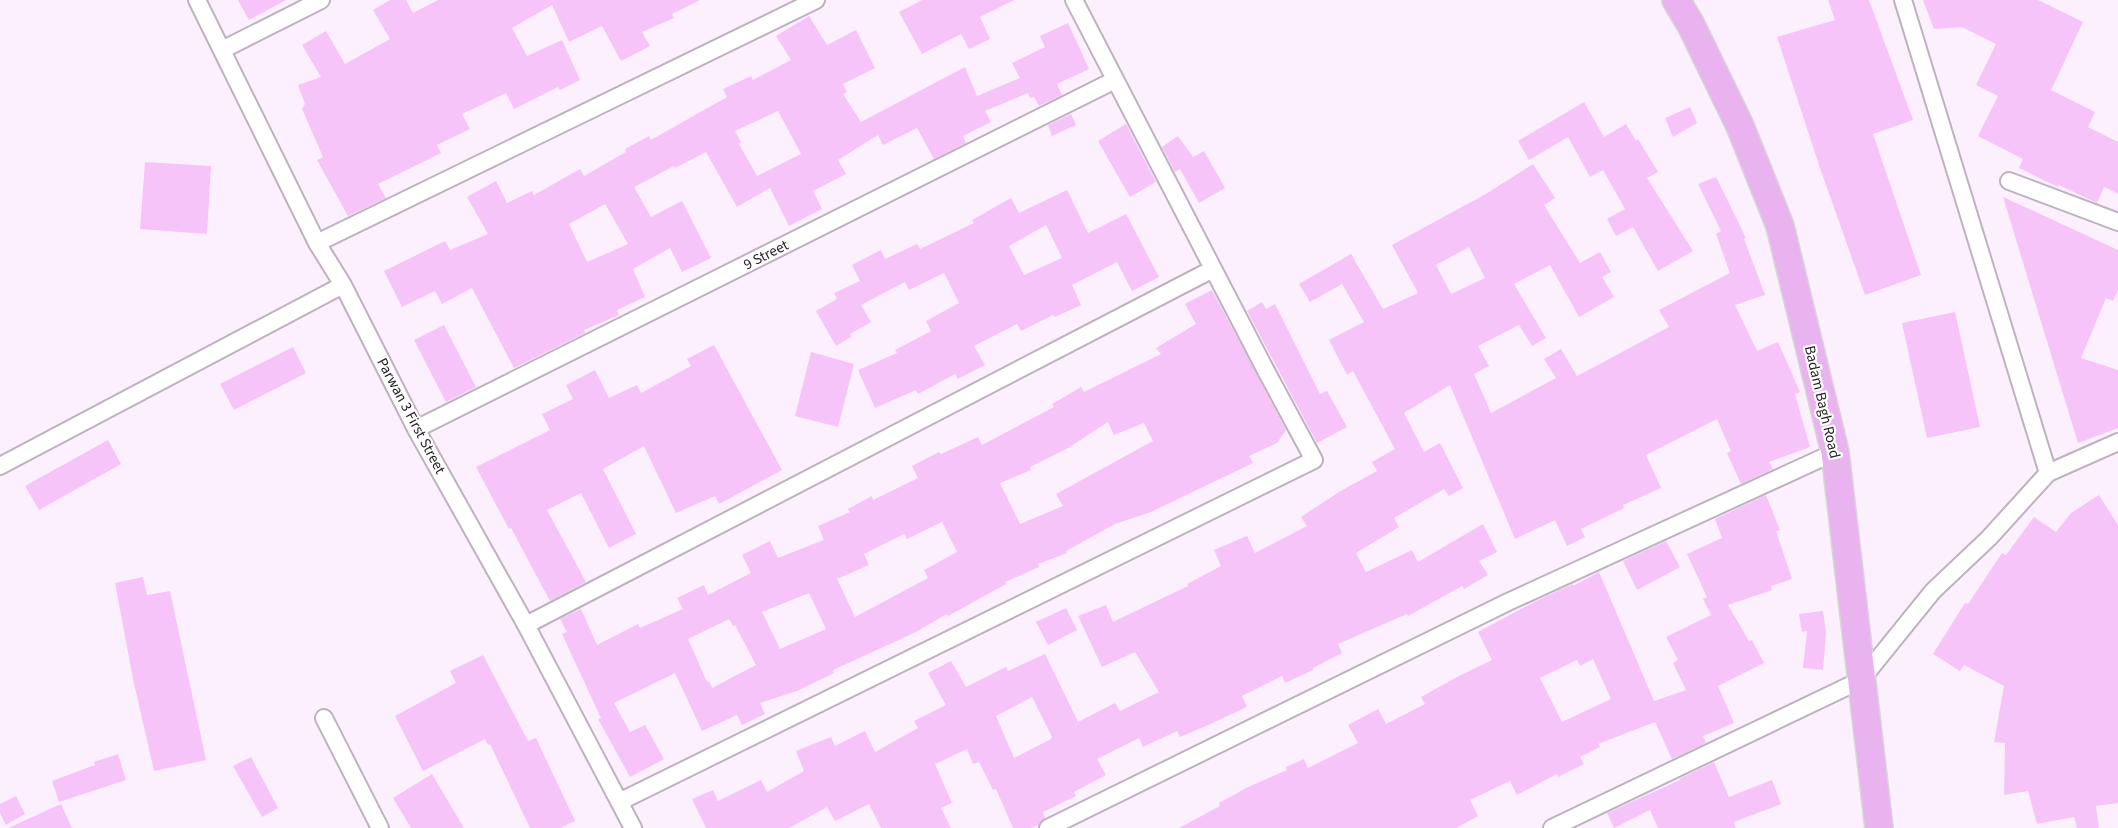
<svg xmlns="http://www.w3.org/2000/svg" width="2118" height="828" font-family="'Source Sans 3',sans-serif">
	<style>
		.building { fill: #f6c4f9; fill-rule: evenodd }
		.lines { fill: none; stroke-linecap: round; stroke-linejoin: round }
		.street-casing { stroke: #bfb2c0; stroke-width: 20 }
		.primary-casing { stroke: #d7d6d7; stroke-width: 30 }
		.street { stroke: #fff; stroke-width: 16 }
		.primary { stroke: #e9b3ef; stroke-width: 27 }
		.labels { text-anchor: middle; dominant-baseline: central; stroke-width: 4.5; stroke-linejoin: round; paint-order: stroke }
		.street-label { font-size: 15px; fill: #231e23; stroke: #fff }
	</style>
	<rect width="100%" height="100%" fill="#fdf0fe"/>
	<!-- building -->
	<path class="building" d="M238,0H286L249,20Z
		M390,0H406L413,13L438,0H700L672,14L674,18L642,32L650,46L621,61L602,26L569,42L552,5L512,28L527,56L562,40L580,80L560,90L558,87L514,109L506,93L462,114L470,129L437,145L441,153L378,184L386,198L348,216L317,160L323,157L302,109L305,104L298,85L321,77L302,45L326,31L345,64L390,39L373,10Z
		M922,0H1014L980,17L990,39L969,49L961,34L922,54L899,12Z
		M1828,0H1869L1913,120L1873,134L1921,275L1865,295L1820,168L1777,37L1835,20Z
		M1923,0H2038L2083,22L2051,90L2095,112L2088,127L2118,142V194L2104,187L2097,203L2059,185L2058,187L2019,168L2023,159L1978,136L1998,96L1976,85L1996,44L1962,27L1934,29Z
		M809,16L827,45L856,30L875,68L843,84L847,92L843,94L861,122L965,67L977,96L1020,78L1012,63L1045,47L1040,36L1068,23L1089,69L1057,84L1062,95L1039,106L1034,97L1030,98L1028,93L985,111L991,122L963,136L966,143L934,159L917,128L883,145L878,135L838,160L846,174L813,191L822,209L789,226L770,188L737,207L706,152L675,168L674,166L634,187L651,217L682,201L711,258L682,272L670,248L633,269L645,297L617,310L619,315L584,330L585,333L514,368L472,288L442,304L435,291L402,307L384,271L445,241L450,250L488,234L467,197L496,181L507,203L532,191L534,195L580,169L584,176L626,152L625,149L649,136L651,140L727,97L723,89L751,76L753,80L791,60L776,36ZM778,111L801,154L757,176L739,144L741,142L735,131ZM605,204L628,244L587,262L569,224Z
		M1584,102L1604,137L1626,124L1636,141L1638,139L1658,172L1647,178L1693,251L1658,271L1633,227L1616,236L1607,219L1625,209L1603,170L1590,177L1568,137L1529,160L1518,141Z
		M1690,107L1697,123L1673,137L1665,118Z
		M1071,114L1076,125L1052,136L1048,125Z
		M1126,124L1156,182L1130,197L1098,141Z
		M1178,136L1193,157L1204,151L1225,188L1199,203L1180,169L1175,172L1162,147Z
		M145,162L211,166L207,234L140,229Z
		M1533,164L1555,198L1544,205L1580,263L1600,252L1611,272L1602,277L1614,297L1579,317L1550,265L1514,284L1546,338L1532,346L1519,325L1478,346L1489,366L1474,374L1491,413L1556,378L1544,359L1561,349L1577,376L1669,327L1659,310L1730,273L1716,234L1721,231L1698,184L1716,177L1746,238L1744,239L1765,295L1735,305L1757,351L1778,342L1800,392L1795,394L1810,447L1769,462L1773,469L1741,484L1727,453L1731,451L1717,419L1646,455L1661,488L1623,505L1624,508L1581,529L1585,537L1567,546L1555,520L1515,539L1450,385L1404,413L1424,452L1440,443L1463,488L1449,496L1444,489L1394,518L1399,527L1356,553L1366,572L1412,550L1418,562L1483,524L1497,552L1479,561L1488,575L1464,589L1462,586L1408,616L1407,614L1338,644L1342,653L1313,668V670L1285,683L1282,676L1242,696L1247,707L1206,726L1180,737L1177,731L1143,747L1139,738L1097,759L1106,775L1074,792L1076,796L1043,812L1045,818L1038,825L1031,828H1013L996,789L993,790L979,762L973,764L967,749L935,764L952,803L941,808L951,828H881L869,804L835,821L827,807L789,828H706L692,799L713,790L718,801L761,780L767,792L804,771L796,751L831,737L835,746L865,731L875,752L918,728L914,721L946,705L928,673L951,661L966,687L1006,667L1008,671L1045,654L1078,722L1115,703L1120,711L1159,692L1135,652L1102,667L1078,616L1106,605L1113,622L1188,586L1187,584L1221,566L1214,550L1247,536L1255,553L1307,526L1301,517L1339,492L1377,471L1372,462L1395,449L1353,371L1347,375L1329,340L1364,322L1342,284L1310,302L1299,284L1351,254L1383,309L1418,293L1392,245L1484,195ZM1469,247L1485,278L1451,294L1436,265ZM1032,697L1052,737L1051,739L1014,758L996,716Z
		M1067,190L1088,233L1126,214L1159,277L1132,291L1117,262L1072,285L1081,305L1055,317L1053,315L1021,331L1017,324L974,346L985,365L958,379L955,374L918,394L916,390L875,408L858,370L897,353L895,350L931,331L926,321L959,303L944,273L909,290L905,282L861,305L871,322L850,334L851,337L836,346L816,311L837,299L834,293L860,281L852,265L881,250L885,259L917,244L920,249L974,223L972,220L1011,198L1019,213ZM1046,225L1062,258L1024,275L1009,246Z
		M2003,197L2118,250V290L2113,301L2106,298L2081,358L2118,370V428L2078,443Z
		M1212,290L1286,430L1277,443L1249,456L1253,463L1151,512L1115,524L1066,551L1067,553L1038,564L1039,567L1005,582L1006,584L948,616L947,614L914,633L833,670L834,673L797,691L760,703L765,714L742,725L737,715L702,731L675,673L614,703L630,732L645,725L664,759L630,777L598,719L601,718L562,634L567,632L560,619L581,609L597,645L638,624L640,628L683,609L677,598L704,585L708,595L751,573L742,555L770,541L778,558L824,540L818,526L850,512L848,509L872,496L873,500L918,478L912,466L939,452L941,454L978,437L982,445L1054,407L1052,404L1081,387L1084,392L1161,354L1156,348L1196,324L1185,304ZM1108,422L1114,435L1144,423L1153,441L1056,494L1063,506L1020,524L1000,483L1031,470L1030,467L1068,448ZM942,522L957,552L924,570L928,578L855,617L837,579L869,565L864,554L904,534L907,539ZM809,593L826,629L780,649L762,612ZM729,619L733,626L735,625L756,665L712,688L709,681L707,682L688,639Z
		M1262,302L1266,309L1275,304L1320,394L1327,391L1347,427L1317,443L1247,311Z
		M1955,312L1980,427L1927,438L1902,323Z
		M444,325L476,387L446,402L414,340Z
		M714,345L782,470L719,504L715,496L676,513L644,446L603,469L636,534L609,548L581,493L547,510L586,582L550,601L511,528L509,529L476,467L550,430L542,414L573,399L566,385L595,370L609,398L637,385L641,393L691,366L687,359Z
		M293,347L306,373L234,410L220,384Z
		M811,352L854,364L838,427L795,416Z
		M108,440L121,464L39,510L25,486Z
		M1766,495L1780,530L1776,531L1792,579L1771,586L1772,590L1728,605L1749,641L1752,640L1764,663L1718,686L1734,723L1703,736L1706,743L1672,759L1655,722L1598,744L1600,747L1580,757L1584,764L1558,777L1557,774L1517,795L1510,781L1470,800L1478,816L1456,828H1179L1220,806L1219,803L1246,788L1287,770L1286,767L1304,759L1308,768L1358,743L1348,725L1378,709L1386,724L1425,704L1421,697L1457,677L1492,660L1478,632L1536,601L1573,584V586L1599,572L1654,701L1686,690L1673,663L1678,660L1666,637L1711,615L1703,599L1707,597L1687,554L1722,538L1715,519ZM1593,659L1611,699L1562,722L1540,678L1577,660L1580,666Z
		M2099,495L2118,525V803L2096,806L2099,828H2077L2074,817L2037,824L2028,791L2004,795L2005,743L1994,742L2004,686L1964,665L1960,671L1933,654L1965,603L1968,604L2002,553L2006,555L2034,517L2056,532L2071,513Z
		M1666,541L1680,567L1637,590L1623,561Z
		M143,577L147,595L170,591L206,760L154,771L133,679L115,583Z
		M1066,608L1077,630L1048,645L1036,622Z
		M1823,611L1826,633L1823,670L1803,668L1807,631L1802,632L1799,614Z
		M483,655L528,741L536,738L575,821L560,828H530L490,744L488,745L485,739L423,771L395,716L456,683L450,671Z
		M118,754L126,780L59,802L52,781L95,765L94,762Z
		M251,757L278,808L262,817L233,766Z
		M1714,762L1729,797L1772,780L1781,804L1734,822L1736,828H1658L1650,810L1614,828L1607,813L1680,780L1679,779Z
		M432,774L464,828H411L393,798Z
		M16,796L25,814L6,825L0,813V804Z
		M61,804L72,828H8Z"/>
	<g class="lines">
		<!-- street casing -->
		<g class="street-casing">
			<path id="street" d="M197,0L317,243L343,285L416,429L526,625L633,828
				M1903,0L2048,473
				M222,50L321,0
				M2009,181L2118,222
				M317,243L816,0
				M416,429L1115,80
				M0,466L343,285
				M526,625L1213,269
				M324,718L380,828
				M619,802L1314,460L1265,369L1074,0
				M1048,828L1508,602L1835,452
				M1552,828L1861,680L1933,591L1989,538L2048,473L2118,442"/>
		</g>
		<!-- primary casing -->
		<g class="primary-casing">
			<path id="primary" d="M1676,0L1691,25L1740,126L1780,226L1835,452L1879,828"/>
		</g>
		<!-- street -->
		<use href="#street" class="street"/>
		<!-- primary -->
		<use href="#primary" class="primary"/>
	</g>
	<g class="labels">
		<!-- street labels -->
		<g class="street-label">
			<text transform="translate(766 255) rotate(-27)">9 Street</text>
			<text transform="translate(1822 402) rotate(77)">Badam Bagh Road</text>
			<text transform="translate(411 416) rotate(62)">Parwan 3 First Street</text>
		</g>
	</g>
</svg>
